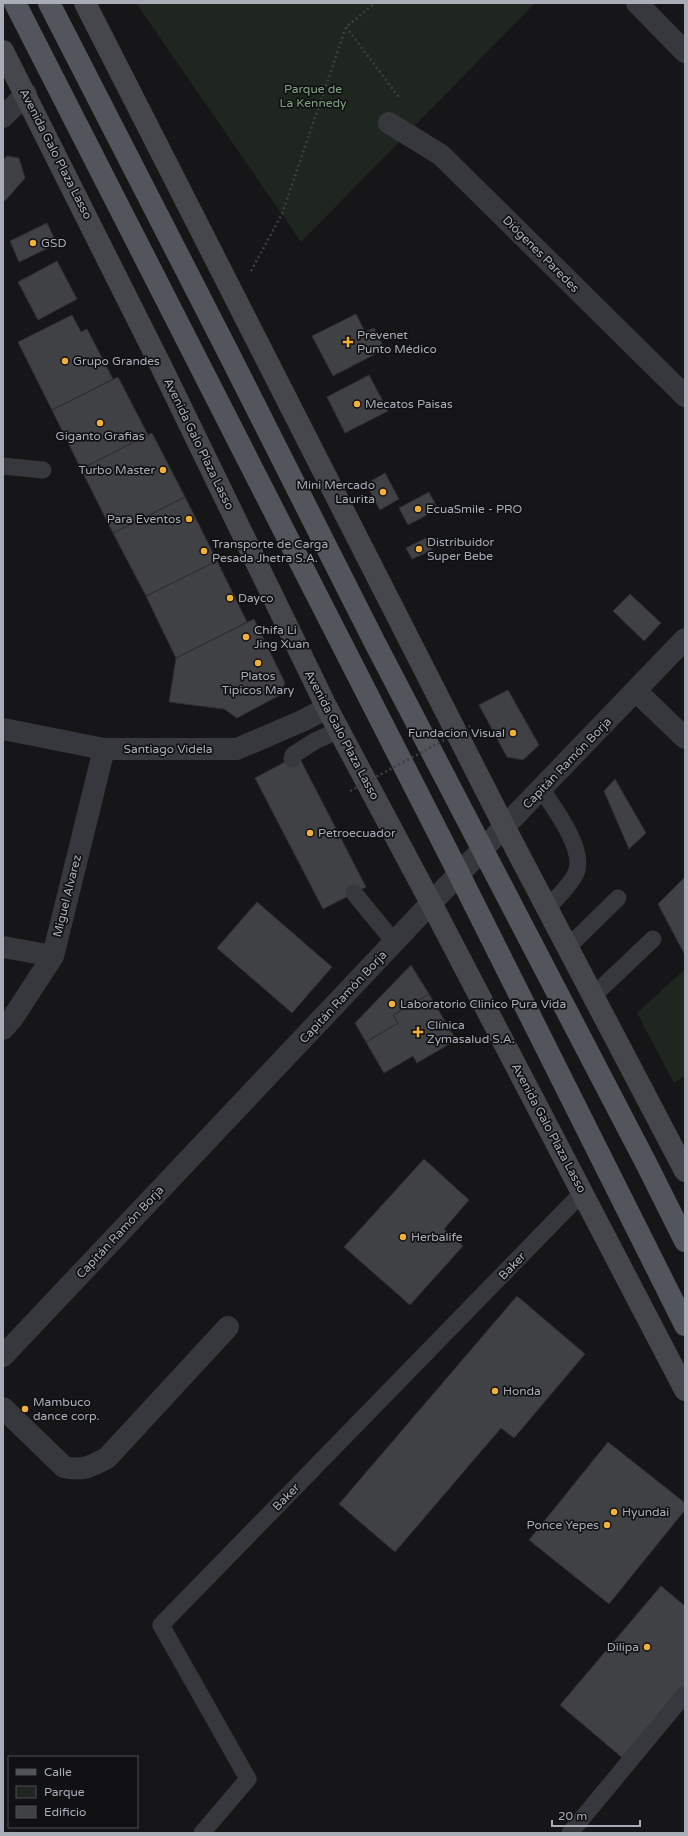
<svg xmlns="http://www.w3.org/2000/svg" width="688" height="1836" font-family="'Varela Round',sans-serif">
	<style>
		.green { fill: #1e261f }
		.building { fill: #404145; stroke: #303034 }
		.lines { fill: none; stroke-linecap: round; stroke-linejoin: round }
		.path { stroke: #3d3f44; stroke-width: 2.5; stroke-dasharray: 2 3; stroke-linecap: butt }
		.service { stroke: #37383d; stroke-width: 17 }
		.minor { stroke: #37383d; stroke-width: 22 }
		.tertiary { stroke: #37383d; stroke-width: 22 }
		.secondary { stroke: #45474d; stroke-width: 22 }
		.primary { stroke: #53555c; stroke-width: 22 }
		.path-bridge { stroke: #3d3f44; stroke-width: 2.5; stroke-dasharray: 2 3; stroke-linecap: butt }
		.poi-dot { fill: #f2b134; stroke: #111113; stroke-width: 1.5 }
		.labels { text-anchor: middle; dominant-baseline: central; stroke-width: 3.5; stroke-linejoin: round; paint-order: stroke }
		.park-label { font-size: 12px; fill: #7fa381; stroke: #111113 }
		.street-label { font-size: 12px; fill: #a8adb8; stroke: #111113 }
		.poi-label { font-size: 12px; fill: #a8adb8; stroke: #111113; text-anchor: start }
	</style>
	<rect width="100%" height="100%" fill="#161618"/>
	<!-- green -->
	<path class="green" d="M136,3H535L301,242Z
		M685,969V1075L674,1083L637,1013Z"/>
	<!-- building -->
	<path class="building" d="M7,156L19,158L25,178L5,201L3,199V160Z
		M47,223L57,244L19,262L10,241Z
		M57,261L77,299L38,320L18,282Z
		M356,314L365,332L374,328L385,349L333,376L312,336Z
		M72,315L81,332L87,329L113,379L52,410L18,342Z
		M369,375L388,411L345,433L327,397Z
		M118,377L148,435L81,469L52,410Z
		M152,433L185,497L113,533L81,469Z
		M385,473L399,499L380,510L366,484Z
		M429,492L438,509L408,525L399,508Z
		M185,497L217,561L146,596L113,533Z
		M426,538L432,550L412,559L406,548Z
		M217,561L247,622L176,658L146,596Z
		M630,594L661,623L644,641L613,611Z
		M254,619L285,683L280,695L237,718L224,709L169,702L176,658Z
		M508,690L539,745L523,760L507,757L479,705Z
		M298,755L366,887L323,909L255,778Z
		M615,779L646,833L629,849L604,791Z
		M685,877V955L658,904Z
		M257,902L332,967L292,1013L217,948Z
		M411,965L429,994L393,1015L398,1023L366,1042L355,1023Z
		M429,994L456,1040L417,1063L413,1056L384,1073L366,1042L398,1023L393,1015Z
		M424,1159L469,1200L444,1229L463,1246L410,1305L344,1247Z
		M517,1296L585,1354L514,1438L501,1428L395,1552L339,1504Z
		M608,1442L685,1503V1510L609,1604L529,1540Z
		M661,1586L685,1606V1689L625,1760L560,1705Z"/>
	<g class="lines">
		<!-- path -->
		<path class="path" d="M346,27L398,96L397,99
			M251,271L282,214L346,27L375,3"/>
		<!-- service -->
		<path class="service" d="M3,466L43,470
			M292,759L293,755L315,741L339,730
			M542,790C554,808 586,850 576,873C570,886 557,897 547,909
			M354,893L395,943
			M567,948L618,898
			M593,996L653,939
			M202,1833L248,1779L161,1625L583,1192
			M570,1833L685,1694"/>
		<!-- minor -->
		<path class="minor" d="M637,3L685,52
			M389,123L441,155L685,396
			M636,691L685,738
			M3,729L104,749H237L302,721L327,708
			M3,947L53,956
			M3,1029L12,1019L53,956L104,749
			M3,1356L431,903
			M3,1408L64,1467C83,1471 90,1467 107,1458L228,1327"/>
		<!-- tertiary -->
		<path class="tertiary" d="M3,117L26,94
			M431,903L685,639"/>
		<!-- secondary -->
		<path class="secondary" d="M85,3L505,828L685,1171
			M3,51L161,366L327,708L431,903L685,1390"/>
		<!-- primary -->
		<path class="primary" d="M15,3L459,874L685,1325
			M49,3L227,350L374,641L646,1163L685,1241"/>
		<!-- path-bridge -->
		<path class="path-bridge" d="M350,791L470,726"/>
	</g>
	<!-- markers -->
	<g class="poi-dot">
		<circle cx="33" cy="243" r="4"/>
		<path d="M346 336h4v4h4v4h-4v4h-4v-4h-4v-4h4z"/>
		<circle cx="65" cy="361" r="4"/>
		<circle cx="357" cy="404" r="4"/>
		<circle cx="100" cy="423" r="4"/>
		<circle cx="163" cy="470" r="4"/>
		<circle cx="383" cy="492" r="4"/>
		<circle cx="418" cy="509" r="4"/>
		<circle cx="189" cy="519" r="4"/>
		<circle cx="419" cy="549" r="4"/>
		<circle cx="204" cy="551" r="4"/>
		<circle cx="230" cy="598" r="4"/>
		<circle cx="246" cy="637" r="4"/>
		<circle cx="258" cy="663" r="4"/>
		<circle cx="513" cy="733" r="4"/>
		<circle cx="310" cy="833" r="4"/>
		<circle cx="392" cy="1004" r="4"/>
		<path d="M416 1026h4v4h4v4h-4v4h-4v-4h-4v-4h4z"/>
		<circle cx="403" cy="1237" r="4"/>
		<circle cx="495" cy="1391" r="4"/>
		<circle cx="25" cy="1409" r="4"/>
		<circle cx="614" cy="1512" r="4"/>
		<circle cx="607" cy="1525" r="4"/>
		<circle cx="647" cy="1647" r="4"/>
	</g>
	<g class="labels">
		<!-- park labels -->
		<g class="park-label">
			<text x="313" y="89">Parque de<tspan x="313" dy="14">La Kennedy</tspan></text>
		</g>
		<!-- street labels -->
		<g class="street-label">
			<text transform="translate(56 154) rotate(63)">Avenida Galo Plaza Lasso</text>
			<text transform="translate(541 254) rotate(45)">Diógenes Paredes</text>
			<text transform="translate(199 444) rotate(64)">Avenida Galo Plaza Lasso</text>
			<text transform="translate(342 735) rotate(62)">Avenida Galo Plaza Lasso</text>
			<text x="168" y="749">Santiago Videla</text>
			<text transform="translate(567 763) rotate(-46)">Capitán Ramón Borja</text>
			<text transform="translate(67 896) rotate(-76)">Miguel Alvarez</text>
			<text transform="translate(343 997) rotate(-47)">Capitán Ramón Borja</text>
			<text transform="translate(549 1128) rotate(62)">Avenida Galo Plaza Lasso</text>
			<text transform="translate(120 1232) rotate(-47)">Capitán Ramón Borja</text>
			<text transform="translate(512 1266) rotate(-46)">Baker</text>
			<text transform="translate(286 1497) rotate(-46)">Baker</text>
		</g>
		<!-- poi labels -->
		<g class="poi-label">
			<text x="41" y="243">GSD</text>
			<text x="357" y="335">Prevenet<tspan x="357" dy="14">Punto Médico</tspan></text>
			<text x="73" y="361">Grupo Grandes</text>
			<text x="365" y="404">Mecatos Paisas</text>
			<text x="100" y="436" text-anchor="middle">Giganto Grafias</text>
			<text x="155" y="470" text-anchor="end">Turbo Master</text>
			<text x="375" y="485" text-anchor="end">Mini Mercado<tspan x="375" dy="14">Laurita</tspan></text>
			<text x="426" y="509">EcuaSmile - PRO</text>
			<text x="181" y="519" text-anchor="end">Para Eventos</text>
			<text x="427" y="542">Distribuidor<tspan x="427" dy="14">Super Bebe</tspan></text>
			<text x="212" y="544">Transporte de Carga<tspan x="212" dy="14">Pesada Jhetra S.A.</tspan></text>
			<text x="238" y="598">Dayco</text>
			<text x="254" y="630">Chifa Li<tspan x="254" dy="14">Jing Xuan</tspan></text>
			<text x="258" y="676" text-anchor="middle">Platos<tspan x="258" dy="14">Tipicos Mary</tspan></text>
			<text x="505" y="733" text-anchor="end">Fundacion Visual</text>
			<text x="318" y="833">Petroecuador</text>
			<text x="400" y="1004">Laboratorio Clinico Pura Vida</text>
			<text x="427" y="1025">Clínica<tspan x="427" dy="14">Zymasalud S.A.</tspan></text>
			<text x="411" y="1237">Herbalife</text>
			<text x="503" y="1391">Honda</text>
			<text x="33" y="1402">Mambuco<tspan x="33" dy="14">dance corp.</tspan></text>
			<text x="622" y="1512">Hyundai</text>
			<text x="599" y="1525" text-anchor="end">Ponce Yepes</text>
			<text x="639" y="1647" text-anchor="end">Dilipa</text>
		</g>
	</g>
	<!-- border -->
	<rect width="688" height="1836" fill="none" stroke="#a8adb8" stroke-width="8"/>
	<!-- legend -->
	<rect x="8" y="1756" width="130" height="72" fill="#111113" stroke="#4d4f55"/>
	<rect x="16" y="1769" width="20" height="6" fill="#53555c" stroke="#4d4f55"/>
	<text x="44" y="1776" font-size="12" fill="#a8adb8">Calle</text>
	<rect x="16" y="1786" width="20" height="12" fill="#1e261f" stroke="#4d4f55"/>
	<text x="44" y="1796" font-size="12" fill="#a8adb8">Parque</text>
	<rect x="16" y="1806" width="20" height="12" fill="#404145" stroke="#4d4f55"/>
	<text x="44" y="1816" font-size="12" fill="#a8adb8">Edificio</text>
	<!-- scale -->
	<path d="M552 1820v6h88v-6" fill="none" stroke="#a8adb8" stroke-width="2"/>
	<text x="558" y="1820" font-size="12" fill="#a8adb8" stroke="#111113" stroke-width="3" paint-order="stroke">20 m</text>
</svg>
